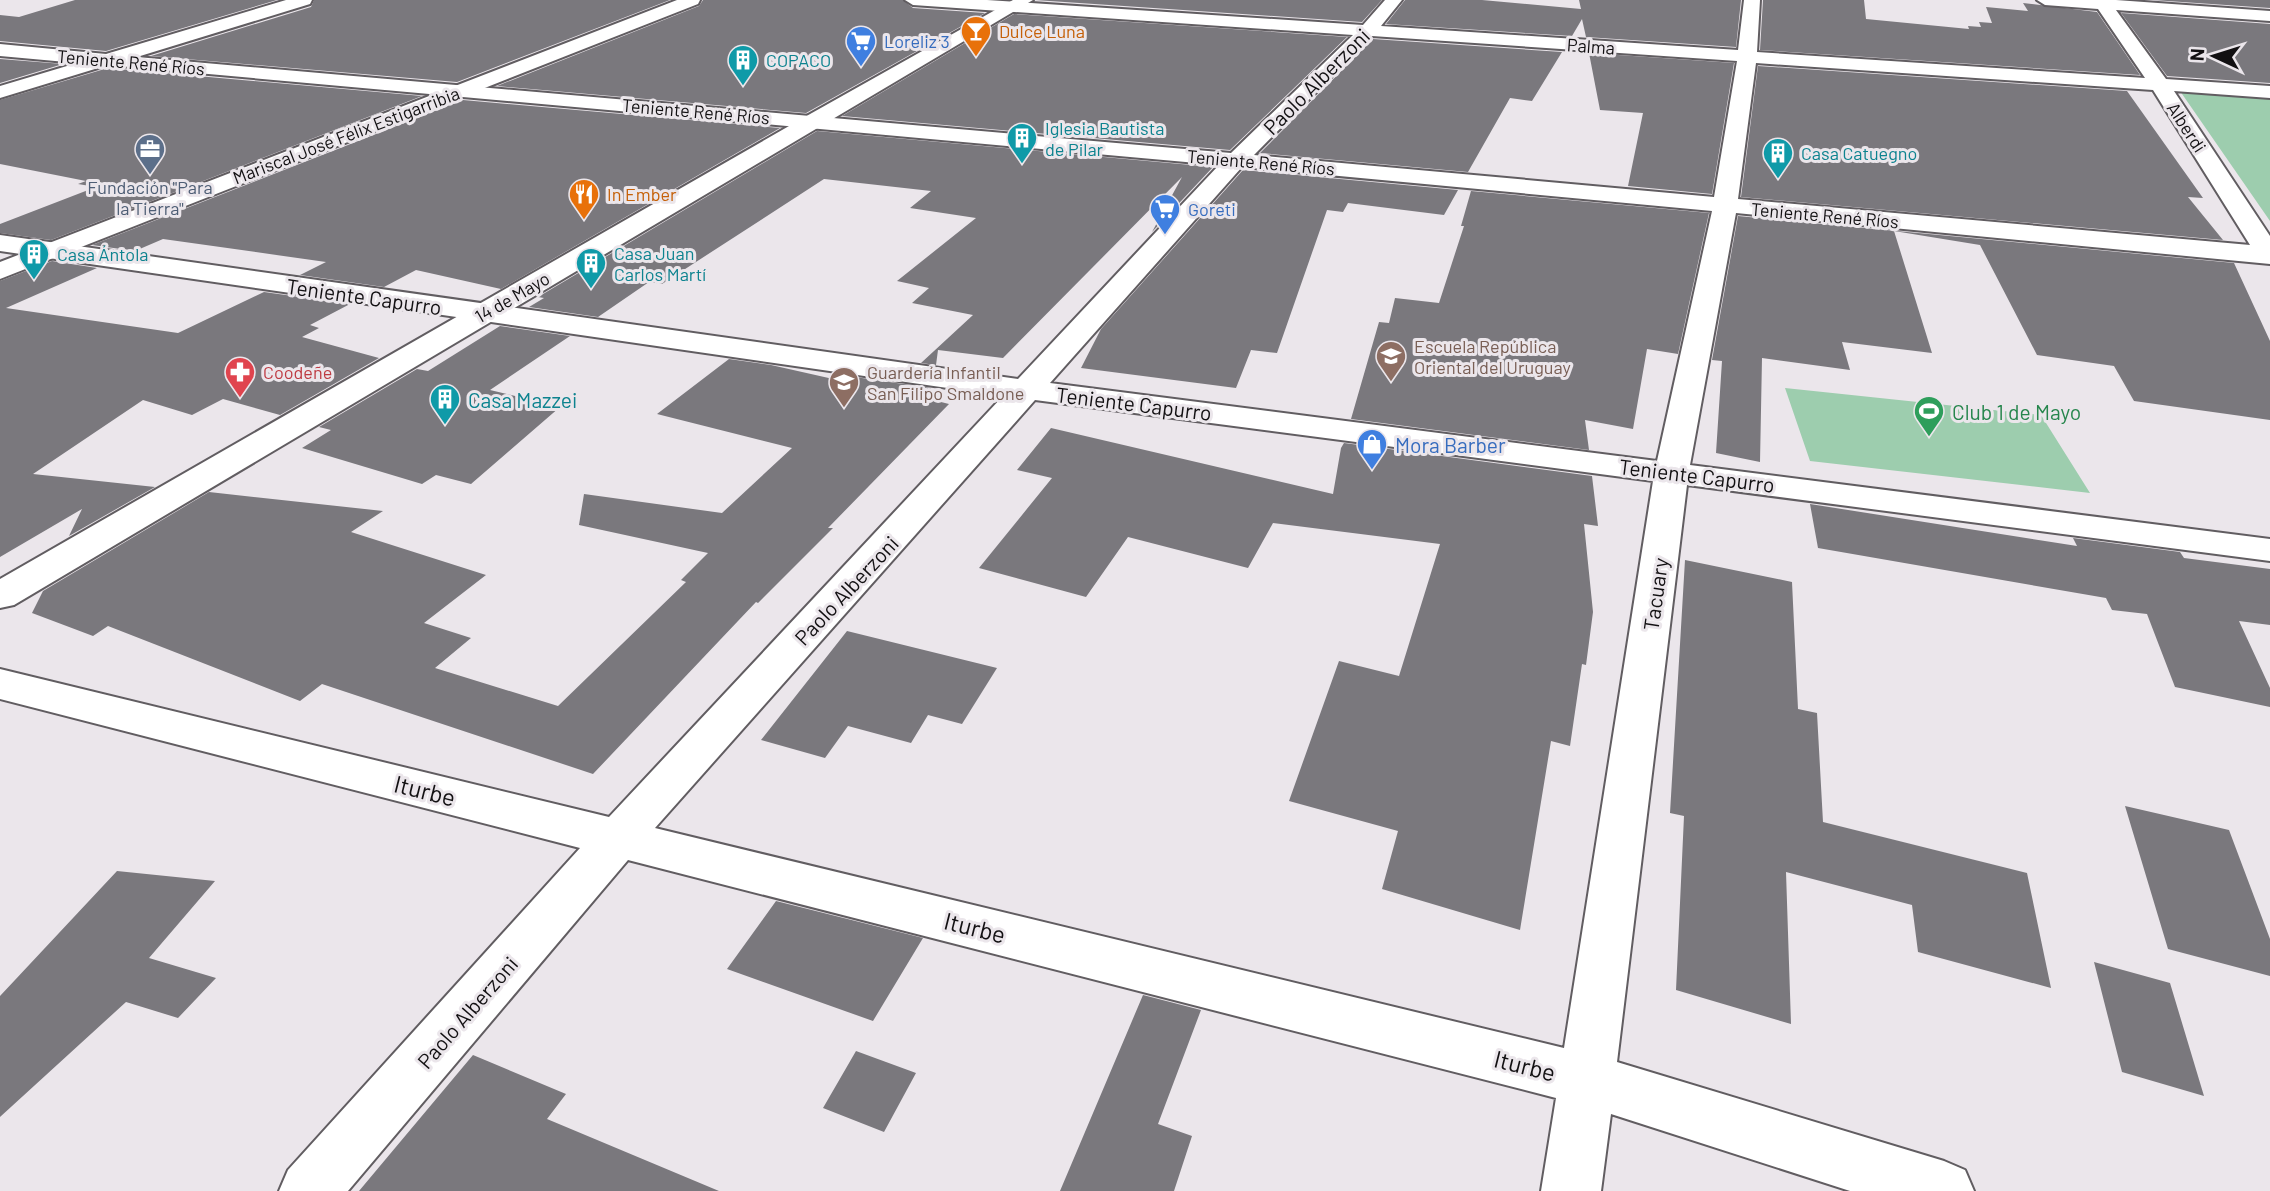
<svg xmlns="http://www.w3.org/2000/svg" width="2270" height="1191" font-family="Barlow,sans-serif">
	<style>
		.green { fill: #9dcdae }
		.building { fill: #7a787d }
		.lines { fill: none; stroke-linecap: round; stroke-linejoin: round }
		.street-casing { stroke: #615d61; stroke-width: 4 }
		.secondary-casing { stroke: #615d61; stroke-width: 4 }
		.street { fill: #fff; fill-rule: evenodd }
		.secondary { fill: #fff; fill-rule: evenodd }
		.labels { text-anchor: middle; dominant-baseline: central; stroke-width: 6; stroke-linejoin: round; paint-order: stroke }
		.far-food-label { font-size: 18px; fill: #c56008; stroke: #ebe6eb; text-anchor: start }
		.far-shop-label { font-size: 18px; fill: #366cbe; stroke: #ebe6eb; text-anchor: start }
		.far-street-label { font-size: 18px; fill: #121012; stroke: #ebe6eb }
		.far-culture-label { font-size: 18px; fill: #0d838f; stroke: #ebe6eb; text-anchor: start }
		.far-service-label { font-size: 18px; fill: #4e5e75; stroke: #ebe6eb }
		.far-education-label { font-size: 18px; fill: #785e54; stroke: #ebe6eb; text-anchor: start }
		.far-health-label { font-size: 18px; fill: #be3a42; stroke: #ebe6eb; text-anchor: start }
		.street-label { font-size: 21px; fill: #121012; stroke: #ebe6eb }
		.culture-label { font-size: 21px; fill: #0d838f; stroke: #ebe6eb; text-anchor: start }
		.leisure-label { font-size: 21px; fill: #27864d; stroke: #ebe6eb; text-anchor: start }
		.shop-label { font-size: 21px; fill: #366cbe; stroke: #ebe6eb; text-anchor: start }
		.near-street-label { font-size: 24px; fill: #121012; stroke: #ebe6eb }
	</style>
	<rect width="100%" height="100%" fill="#ebe6eb"/>
	<!-- green -->
	<path class="green" d="M2180,91L2270,98V221Z
		M1785,388L2041,415L2090,493L1810,461Z"/>
	<!-- building -->
	<path class="building" d="M75,0H277L106,51L0,41V15L19,17Z
		M314,0H670L457,82L151,56L311,7Z
		M703,0H903L913,8L985,13L806,113L497,86L699,6Z
		M1035,0H1382L1362,22Z
		M1405,0H1482L1581,9L1579,0H1741L1736,47L1586,37L1582,19L1572,36L1386,24Z
		M1763,0H1864L1866,19L1969,29L1968,26L1981,27L1979,22L1992,23L1986,7L2028,11L2023,3L2097,12L2140,75L1760,50Z
		M2153,0H2270V8Z
		M2121,13L2270,24V83L2167,76Z
		M1014,14L1347,37L1230,150L842,116Z
		M1373,39L1562,52L1532,101L1510,98L1468,172L1260,153Z
		M1589,53L1734,63L1712,194L1628,186L1643,113L1600,110Z
		M0,59L63,64L0,83Z
		M1758,66L2127,91L2203,198L2188,197L2223,240L1741,197Z
		M108,68L422,96L51,240L0,233V224L96,187L78,184L86,181L0,164V100Z
		M463,100L780,128L501,289L416,270L384,287L300,275L326,262L163,239L135,251L92,245Z
		M817,131L1213,167L1152,232L1182,177L1003,358L938,350L936,365L921,363L973,315L912,303L929,288L897,281L976,218L910,208L931,191L824,179L662,284L649,282L598,317L529,307L544,298L538,297Z
		M1243,170L1458,190L1444,215L1348,203L1343,212L1327,210L1277,353L1251,350L1236,388L1081,368L1101,329Z
		M1471,191L1709,213L1678,354L1647,349L1633,429L1585,420L1589,450L1351,419L1379,322L1389,323L1395,298L1439,303L1464,226H1461Z
		M1738,216L2234,263L2270,341V420L2134,401L2114,366L2037,355L1980,245L1894,231L1932,353L1842,342L1850,370L1762,358L1760,462L1716,453L1722,361L1712,360Z
		M52,261L97,268L6,308L178,333L264,292L350,304L310,325L319,328L302,337L379,358L280,415L223,399L192,415L143,400L33,474L155,487L69,536L82,509L0,557V281Z
		M500,326L570,336L490,390L560,407L471,484L436,475L422,484L302,448L331,430L319,427L417,369L428,371Z
		M729,359L771,365L842,381L848,376L931,388L929,399L949,404L828,528H833L758,603L756,602L593,774L322,684L300,701L108,626L93,636L32,613L43,591L209,492L383,511L351,532L486,575L424,623L471,638L435,668L558,706L686,582L681,580L708,553L579,525L584,494L722,513L792,448L657,414Z
		M1051,428L1333,494L1341,448L1344,443L1592,476L1598,526L1584,524L1593,612L1586,665L1582,664L1570,746L1551,741L1520,930L1382,889L1398,831L1289,801L1339,661L1399,676L1440,544L1273,523L1248,568L1128,537L1086,597L979,568L1052,478L1017,470Z
		M1810,504L2077,546L2073,538L2180,552L2184,558L2270,569V625L2239,621L2270,688V707L2175,687L2147,614L2112,610L2106,598L1818,548Z
		M1685,560L1792,582L1798,709L1817,713L1823,822L2027,873L2051,988L1918,952L1912,905L1786,872L1791,1024L1676,990L1684,816L1670,813Z
		M847,631L997,668L962,724L928,715L911,743L848,726L825,758L761,740Z
		M2125,806L2229,830L2270,939V976L2168,949Z
		M117,871L215,881L149,958L216,978L178,1018L126,1002L0,1117V996Z
		M776,901L923,938L873,1021L727,969Z
		M2094,962L2170,983L2204,1096L2122,1072Z
		M1143,995L1201,1010L1158,1124L1192,1136L1174,1191H1060Z
		M856,1051L916,1073L884,1132L823,1108Z
		M473,1055L566,1094L547,1119L719,1191H359Z"/>
	<g class="lines">
		<!-- street casing -->
		<g class="street-casing">
			<path id="street" d="M286,0H312L310,4L137,57L1231,153L1353,35L913,5L905,0H987L1363,25L1385,0H1402L1381,26L1738,50L1744,0H1760L1757,52L2145,78L2098,9L2045,5L2037,0H2116L2270,11V21L2116,10L2166,79L2270,86V98L2174,91L2270,236V264L1736,213L1690,465L2270,539V561L1687,485L1617,1062L1944,1161L1965,1170L1974,1191H1850L1611,1114L1601,1191H1541L1556,1098L628,860L348,1191H279L288,1170L580,848L0,699V669L609,817L1003,396L0,251V235L1018,379L1219,165L108,65L0,98V86L77,63L0,56V44L106,54ZM1372,36L1737,61L1714,197L1254,155ZM1756,63L2153,90L2250,245L1738,199ZM1242,167L1712,211L1657,461L1050,383ZM1035,400L1653,481L1564,1048L655,828Z"/>
		</g>
		<!-- secondary casing -->
		<g class="secondary-casing">
			<path id="secondary" d="M677,0H700L698,4L0,279V262Z
				M1013,0H1033L14,605L0,608V579L803,118Z"/>
		</g>
		<!-- street -->
		<use href="#street" class="street"/>
		<!-- secondary -->
		<use href="#secondary" class="secondary"/>
	</g>
	<!-- icons -->
	<defs>
		<g id="bar-pin" transform="scale(1.575)"><path d="M0 17L-7.5 6A9.5 9.5 0 1 1 7.5 6Z" fill="#e8710a" stroke="#ebe6eb"/><path d="M-6-5H6L.8 .8V4.5H3.5V6h-7V4.5H-.8V.8Z" fill="#fff"/></g>
		<g id="supermarket-pin" transform="scale(1.575)"><path d="M0 17L-7.5 6A9.5 9.5 0 1 1 7.5 6Z" fill="#3f7fe0" stroke="#ebe6eb"/><path d="M-6-5.5h2.5l.6 2H6L4.5 2H-2.5L-4.4-4H-6ZM-1.5 3.2a1.3 1.3 0 1 0 .1 0ZM3 3.2a1.3 1.3 0 1 0 .1 0Z" fill="#fff"/></g>
		<g id="building-pin" transform="scale(1.575)"><path d="M0 17L-7.5 6A9.5 9.5 0 1 1 7.5 6Z" fill="#0f9aa8" stroke="#ebe6eb"/><path d="M-4-6H4V6H1V3H-1V6H-4ZM-2.5-4.3h1.7v1.8h-1.7ZM.8-4.3h1.7v1.8H.8ZM-2.5-1h1.7V.8h-1.7ZM.8-1h1.7V.8H.8Z" fill="#fff"/></g>
		<g id="office-pin" transform="scale(1.575)"><path d="M0 17L-7.5 6A9.5 9.5 0 1 1 7.5 6Z" fill="#5c6f8a" stroke="#ebe6eb"/><path d="M-6-3h4V-5.5h4V-3h4V5H-6ZM-1-4.5V-3h2v-1.5ZM-6 0V1H6V0Z" fill="#fff"/></g>
		<g id="restaurant-pin" transform="scale(1.575)"><path d="M0 17L-7.5 6A9.5 9.5 0 1 1 7.5 6Z" fill="#e8710a" stroke="#ebe6eb"/><path d="M-5-6h1v4h1v-4h1v4h1v-4h1v5L-1.5 .5V6h-2V.5L-5-1ZM5-6V6H3V1.5H1.5Q1.5-4 5-6Z" fill="#fff"/></g>
		<g id="school-pin" transform="scale(1.575)"><path d="M0 17L-7.5 6A9.5 9.5 0 1 1 7.5 6Z" fill="#8d6e63" stroke="#ebe6eb"/><path d="M0-5L7-2L0 1L-7-2ZM-4 1L0 2.5L4 1V4Q0 6-4 4Z" fill="#fff"/></g>
		<g id="pharmacy-pin" transform="scale(1.575)"><path d="M0 17L-7.5 6A9.5 9.5 0 1 1 7.5 6Z" fill="#e0444e" stroke="#ebe6eb"/><path d="M-2-6h4v4h4v4h-4v4h-4v-4h-4v-4h4Z" fill="#fff"/></g>
		<g id="stadium-pin" transform="scale(1.575)"><path d="M0 17L-7.5 6A9.5 9.5 0 1 1 7.5 6Z" fill="#2e9e5b" stroke="#ebe6eb"/><path d="M0-5a6.5 5 0 1 0 0 10a6.5 5 0 1 0 0-10ZM-3.5-1.8h7v3.6h-7Z" fill="#fff"/></g>
		<g id="shop-pin" transform="scale(1.575)"><path d="M0 17L-7.5 6A9.5 9.5 0 1 1 7.5 6Z" fill="#3f7fe0" stroke="#ebe6eb"/><path d="M-5-2.5h2.3a2.7 3.5 0 0 1 5.4 0H5L5.5 6h-11ZM-1.5-2.5h3a1.5 2.3 0 0 0-3 0Z" fill="#fff"/></g>
	</defs>
	<g fill-rule="evenodd">
		<use href="#bar-pin" x="976" y="31"/>
		<use href="#supermarket-pin" x="861" y="41"/>
		<use href="#building-pin" x="743" y="60"/>
		<use href="#building-pin" x="1022" y="138"/>
		<use href="#office-pin" x="150" y="149"/>
		<use href="#building-pin" x="1778" y="153"/>
		<use href="#restaurant-pin" x="584" y="194"/>
		<use href="#supermarket-pin" x="1165" y="209"/>
		<use href="#building-pin" x="34" y="254"/>
		<use href="#building-pin" x="591" y="263"/>
		<use href="#school-pin" x="1391" y="356"/>
		<use href="#pharmacy-pin" x="240" y="372"/>
		<use href="#school-pin" x="844" y="382"/>
		<use href="#building-pin" x="445" y="399"/>
		<use href="#stadium-pin" x="1929" y="411"/>
		<use href="#shop-pin" x="1372" y="444"/>
	</g>
	<g class="labels">
		<!-- far-food labels -->
		<g class="far-food-label">
			<text x="999" y="31">Dulce Luna</text>
			<text x="607" y="194">In Ember</text>
		</g>
		<!-- far-shop labels -->
		<g class="far-shop-label">
			<text x="884" y="41">Loreliz 3</text>
			<text x="1188" y="209">Goreti</text>
		</g>
		<!-- far-street labels -->
		<g class="far-street-label">
			<text transform="translate(1591 46) rotate(4)">Palma</text>
			<text transform="translate(131 62) rotate(5)">Teniente René Ríos</text>
			<text transform="translate(696 111) rotate(5)">Teniente René Ríos</text>
			<text transform="translate(2187 127) rotate(57)">Alberdi</text>
			<text transform="translate(346 135) rotate(-21)">Mariscal José Félix Estigarribia</text>
			<text transform="translate(1261 162) rotate(5)">Teniente René Ríos</text>
			<text transform="translate(1825 215) rotate(5)">Teniente René Ríos</text>
			<text transform="translate(512 297) rotate(-30)">14 de Mayo</text>
		</g>
		<!-- far-culture labels -->
		<g class="far-culture-label">
			<text x="766" y="60">COPACO</text>
			<text x="1045" y="128">Iglesia Bautista<tspan x="1045" dy="21">de Pilar</tspan></text>
			<text x="1801" y="153">Casa Catuegno</text>
			<text x="614" y="253">Casa Juan<tspan x="614" dy="21">Carlos Martí</tspan></text>
			<text x="57" y="254">Casa Ántola</text>
		</g>
		<!-- far-service labels -->
		<g class="far-service-label">
			<text x="150" y="187">Fundación "Para<tspan x="150" dy="21">la Tierra"</tspan></text>
		</g>
		<!-- far-education labels -->
		<g class="far-education-label">
			<text x="1414" y="346">Escuela República<tspan x="1414" dy="21">Oriental del Uruguay</tspan></text>
			<text x="867" y="372">Guardería Infantil<tspan x="867" dy="21">San Filipo Smaldone</tspan></text>
		</g>
		<!-- far-health labels -->
		<g class="far-health-label">
			<text x="263" y="372">Coodeñe</text>
		</g>
		<!-- street labels -->
		<g class="street-label">
			<text transform="translate(1316 81) rotate(-45)">Paolo Alberzoni</text>
			<text transform="translate(364 296) rotate(8)">Teniente Capurro</text>
			<text transform="translate(1134 403) rotate(7)">Teniente Capurro</text>
			<text transform="translate(1697 475) rotate(7)">Teniente Capurro</text>
			<text transform="translate(846 590) rotate(-47)">Paolo Alberzoni</text>
			<text transform="translate(1655 594) rotate(-82)">Tacuary</text>
			<text transform="translate(467 1012) rotate(-49)">Paolo Alberzoni</text>
		</g>
		<!-- culture labels -->
		<g class="culture-label">
			<text x="468" y="399">Casa Mazzei</text>
		</g>
		<!-- leisure labels -->
		<g class="leisure-label">
			<text x="1952" y="411">Club 1 de Mayo</text>
		</g>
		<!-- shop labels -->
		<g class="shop-label">
			<text x="1395" y="444">Mora Barber</text>
		</g>
		<!-- near-street labels -->
		<g class="near-street-label">
			<text transform="translate(425 790) rotate(14)">Iturbe</text>
			<text transform="translate(975 927) rotate(14)">Iturbe</text>
			<text transform="translate(1525 1065) rotate(14)">Iturbe</text>
		</g>
	</g>
	<!-- north arrow -->
	<g transform="translate(2214 56) rotate(274)" stroke="#ebe6eb" stroke-width="5" paint-order="stroke">
	<path d="M0-5L12 26L0 18L-12 26Z" fill="#121012"/>
	<text y="-10" font-size="19" font-weight="bold" text-anchor="middle" fill="#121012">N</text>
	</g>
</svg>
